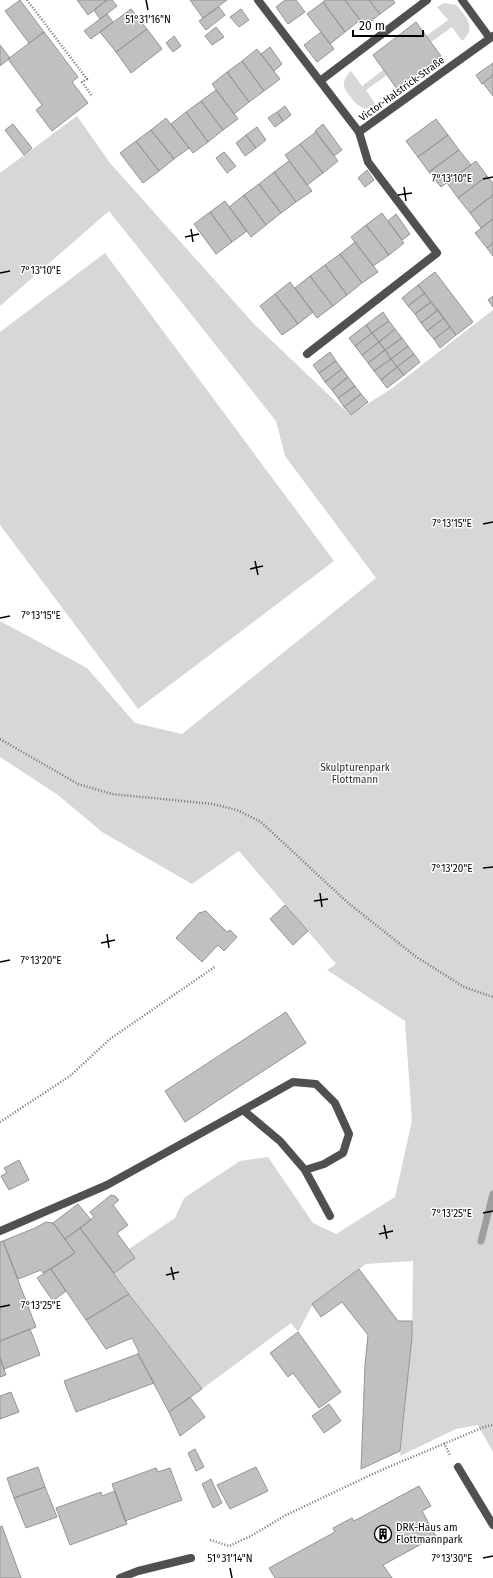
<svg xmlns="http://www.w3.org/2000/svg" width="493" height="1578" font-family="'Fira Sans',sans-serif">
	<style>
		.green { fill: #d7d7d7 }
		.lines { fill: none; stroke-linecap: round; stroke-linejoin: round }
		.stream { stroke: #9e9e9e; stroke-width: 7 }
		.building { fill: #c0c0c0; stroke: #949494 }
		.path { stroke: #727272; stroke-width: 2.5; stroke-dasharray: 1 2; stroke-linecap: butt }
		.lane { stroke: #505050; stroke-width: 8 }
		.street { stroke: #505050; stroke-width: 8 }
		.ticks { fill: none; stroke: #000; stroke-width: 1.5 }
		.labels { text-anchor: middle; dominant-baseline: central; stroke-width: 3; stroke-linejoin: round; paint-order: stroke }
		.street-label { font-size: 10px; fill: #000; stroke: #fff }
		.park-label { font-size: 10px; fill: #2e2e2e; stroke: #fff }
		.poi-label { font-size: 10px; fill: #000; stroke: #fff; text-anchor: start }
		.ticks-label { font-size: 10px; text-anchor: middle; fill: #000; stroke: #fff; stroke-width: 3; stroke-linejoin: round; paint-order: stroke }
	</style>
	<rect width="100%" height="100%" fill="#fff"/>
	<!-- green -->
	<path class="green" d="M444,3L456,5C467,17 477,28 462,41L452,27L431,42L426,36L448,20L437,7Z
		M383,70L387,75L366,90L376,105C365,113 357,106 350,96C346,92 343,87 344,82C345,77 348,74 351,71L362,86Z
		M77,116L110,163L254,324L350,415L391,389L493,310V1452L478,1425L456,1429L400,1456L412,1338L413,1261L366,1264L313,1304L298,1332L291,1323L202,1389L114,1273L135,1258L129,1249L175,1218L184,1198L240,1161L268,1157L313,1223L336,1234L395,1197L412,1121L405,1021L327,970L336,964L239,851L192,884L102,832L58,795L0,757V621L87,668L135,723L182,734L376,578L285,456L276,421L109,211L0,306V173Z
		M105,253L334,561L138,709L0,525V332Z"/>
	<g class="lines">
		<!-- stream -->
		<path class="stream" d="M481,1241L493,1194"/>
	</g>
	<!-- building -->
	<path class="building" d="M20,0L44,32L29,43L5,11Z
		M77,0H107L88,15Z
		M107,0H112L117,6L100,19L94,10Z
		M190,0H227L203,18Z
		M285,0H296L305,12L288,24L276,7Z
		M325,0H345L360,20L345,32L323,2Z
		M345,0H369L380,14L365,26Z
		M369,0H393L395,3L380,14Z
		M323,2L345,32L330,44L307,14Z
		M219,7L225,15L206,30L199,21Z
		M131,9L147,29L116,52L100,32Z
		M241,9L249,20L239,27L230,17Z
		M107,14L113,22L91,39L84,31Z
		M416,22L441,56L397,89L373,55Z
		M216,27L224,37L212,45L205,36Z
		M147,29L162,49L131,73L116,52Z
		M44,32L78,77L72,82L88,103L52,131L36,110L42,105L8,59Z
		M321,32L334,49L317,62L304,45Z
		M174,36L181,46L173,52L166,43Z
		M0,45L10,58L0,66Z
		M270,47L282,64L274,71L261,54Z
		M257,49L280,79L264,91L242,61Z
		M242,61L264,91L249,102L227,72Z
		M493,63V75L482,84L476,75Z
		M227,72L249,102L234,114L212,84Z
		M493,75V96L483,83Z
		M216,90L238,119L223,130L201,101Z
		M201,101L223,130L208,142L186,112Z
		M285,106L291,115L283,121L277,112Z
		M186,112L208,142L193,153L171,124Z
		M277,112L283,121L275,127L268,118Z
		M166,118L189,148L174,159L151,130Z
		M436,119L448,135L418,157L406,141Z
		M13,124L32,148L24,155L5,130Z
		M323,124L342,150L334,156L315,131Z
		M257,127L266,140L256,148L246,135Z
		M151,130L174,159L159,171L136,141Z
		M316,132L338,161L323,173L300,144Z
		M246,135L256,148L245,156L236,143Z
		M448,135L459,150L429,172L418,157Z
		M136,141L159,171L143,183L120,153Z
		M300,144L323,173L307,185L285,155Z
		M459,150L471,165L441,187L429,172Z
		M224,152L236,166L227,173L216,158Z
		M289,161L312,191L296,202L274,172Z
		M476,161L487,176L458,198L447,183Z
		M367,170L374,180L365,187L358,178Z
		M274,172L296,202L281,213L259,184Z
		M487,176L493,183V195L470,213L458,198Z
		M259,184L281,213L266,225L244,195Z
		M244,195L266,225L251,237L229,207Z
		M493,195V219L481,228L470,213Z
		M225,201L247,231L232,242L210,212Z
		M210,212L232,242L216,254L194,224Z
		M382,213L404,243L389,255L366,225Z
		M396,214L410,234L402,240L388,221Z
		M493,219V243L487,248L475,233Z
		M366,225L389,255L373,266L351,237Z
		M355,242L378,272L362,283L340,254Z
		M493,243V256L487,248Z
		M340,254L362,283L347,295L325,265Z
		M325,265L347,295L333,306L310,276Z
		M435,272L473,322L456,335L418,285Z
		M310,276L333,306L317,318L295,288Z
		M290,282L313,312L298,324L275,294Z
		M418,285L425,293L408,306L402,298Z
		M425,293L431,302L415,314L408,306Z
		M275,294L298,324L282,335L260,306Z
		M493,296V307L488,300Z
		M431,302L438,310L421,323L415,314Z
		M438,310L444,318L427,331L421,323Z
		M383,312L389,321L372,333L366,325Z
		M444,318L450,327L434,339L427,331Z
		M389,321L395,329L379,342L372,333Z
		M366,325L372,333L355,346L349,338Z
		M450,327L456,335L440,348L434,339Z
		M395,329L402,338L385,350L379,342Z
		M372,333L379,342L362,355L355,346Z
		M402,338L408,346L391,359L385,350Z
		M379,342L385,350L368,363L362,355Z
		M408,346L414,354L397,367L391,359Z
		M385,350L391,359L374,371L368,363Z
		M330,352L336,361L319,373L313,365Z
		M414,354L420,362L404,375L397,367Z
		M391,359L397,367L381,380L374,371Z
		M336,361L342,369L325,382L319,373Z
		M397,367L404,375L387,388L381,380Z
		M342,369L348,377L332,390L325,382Z
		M348,377L355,386L338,398L332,390Z
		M355,386L361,394L344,407L338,398Z
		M361,394L368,402L351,415L344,407Z
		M285,905L308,931L293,945L270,919Z
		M206,911L227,932L230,930L237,937L224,951L218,945L202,962L176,938L199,913Z
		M286,1012L306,1043L185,1122L165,1091Z
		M19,1160L29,1180L9,1190L1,1176L7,1173L4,1168Z
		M111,1195L115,1196L119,1200L113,1205L128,1225L117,1233L135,1258L114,1273L80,1228L94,1217L90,1212Z
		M78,1204L91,1220L65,1239L53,1223Z
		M46,1222L53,1223L75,1253L43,1273L41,1270L18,1279L3,1241L35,1228Z
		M80,1228L129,1294L86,1320L51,1269L75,1253L65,1239Z
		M3,1241L36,1327L0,1341V1242Z
		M51,1269L66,1291L53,1301L37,1278Z
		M359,1269L398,1321H412V1337L400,1451L361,1469L365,1365L368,1335L342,1302L321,1317L312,1304Z
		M129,1294L202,1389L169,1412L138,1354L139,1352L132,1338L106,1349L86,1320Z
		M30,1329L40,1355L4,1369L0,1358V1341Z
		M298,1332L341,1392L319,1408L293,1373L288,1377L270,1353Z
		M138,1354L154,1383L76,1412L64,1381Z
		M0,1358L6,1375L0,1377Z
		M11,1392L19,1412L0,1419V1396Z
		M190,1397L205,1417L180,1436L169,1412Z
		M329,1404L341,1421L324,1433L312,1416Z
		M195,1449L204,1467L196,1471L188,1453Z
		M38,1467L45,1487L14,1498L7,1478Z
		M256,1467L268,1491L230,1509L217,1485Z
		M156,1468L158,1472L170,1468L182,1500L125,1521L112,1484Z
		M211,1479L222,1503L213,1508L202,1484Z
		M419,1486L431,1506L422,1511L436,1536L383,1565L392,1578H275L269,1568L335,1532L333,1528L352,1518L354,1521Z
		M45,1487L57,1517L26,1528L14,1498Z
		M115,1491L127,1524L70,1545L56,1508L101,1492L102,1496Z
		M2,1526L21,1578H0V1527Z"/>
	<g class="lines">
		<!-- path -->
		<path class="path" d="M27,0L87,79L82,82L92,96
			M0,739L78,784L112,794L213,804L237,810L261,822L347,902L415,956L464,987L493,997
			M0,1122L70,1076L110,1039L216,966
			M444,1443L450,1455
			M210,1540L229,1546L251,1536L286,1515L379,1471L484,1427L493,1425"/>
		<!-- lane -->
		<path class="lane" d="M307,354L437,253L368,162L359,132
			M243,1110L293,1082L316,1084L335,1103L349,1134L343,1153L324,1164L305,1170
			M0,1231L107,1185L243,1110L280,1141L305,1170L330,1216
			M120,1578L138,1571L191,1558"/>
		<!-- street -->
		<path class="street" d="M258,0L359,132L493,36
			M462,0L489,37
			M320,81L427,0
			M458,1467L493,1525"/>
	</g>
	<!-- ticks -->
	<path class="ticks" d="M146,0L148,10M483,179L493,177M404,187L406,201M398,195L412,193M191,229L193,242M185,237L199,234M0,273L10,271M483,524L493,522M255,561L258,575M250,569L263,566M0,618L10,616M483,868L493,867M320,893L322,907M314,901L328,899M107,934L109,948M101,943L115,940M0,962L10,960M483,1213L493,1211M384,1225L387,1239M379,1234L393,1231M171,1267L174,1280M166,1275L179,1272M0,1307L10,1305M483,1558L493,1556M230,1568L232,1578"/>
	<!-- icons -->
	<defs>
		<g id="building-ring" transform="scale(0.9)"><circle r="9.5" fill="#fff" stroke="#000" stroke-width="1.5"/><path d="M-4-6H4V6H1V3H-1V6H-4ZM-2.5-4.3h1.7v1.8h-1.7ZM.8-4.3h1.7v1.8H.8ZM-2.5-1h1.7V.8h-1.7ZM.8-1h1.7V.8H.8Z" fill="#000"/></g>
	</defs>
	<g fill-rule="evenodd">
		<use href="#building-ring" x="383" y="1534"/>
	</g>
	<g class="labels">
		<!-- street labels -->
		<g class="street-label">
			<text transform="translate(402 89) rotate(-36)">Victor-Halstrick-Straße</text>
		</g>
		<!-- park labels -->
		<g class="park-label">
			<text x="355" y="768">Skulpturenpark<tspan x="355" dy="12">Flottmann</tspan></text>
		</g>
		<!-- poi labels -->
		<g class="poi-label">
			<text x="396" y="1528">DRK-Haus am<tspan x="396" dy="12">Flottmannpark</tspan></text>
		</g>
	</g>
	<g class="ticks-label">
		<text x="148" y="23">51°31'16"N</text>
		<text x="452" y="182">7°13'10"E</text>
		<text x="41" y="274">7°13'10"E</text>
		<text x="452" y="527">7°13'15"E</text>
		<text x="41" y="619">7°13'15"E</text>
		<text x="452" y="872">7°13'20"E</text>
		<text x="41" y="964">7°13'20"E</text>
		<text x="452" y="1217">7°13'25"E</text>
		<text x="41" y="1309">7°13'25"E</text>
		<text x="452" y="1562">7°13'30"E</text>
		<text x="230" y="1562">51°31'14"N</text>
	</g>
	<!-- scale -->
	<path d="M353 30v6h70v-6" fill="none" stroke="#000000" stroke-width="2"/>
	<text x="359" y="30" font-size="12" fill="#000000" stroke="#ffffff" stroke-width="3" paint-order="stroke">20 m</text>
</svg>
